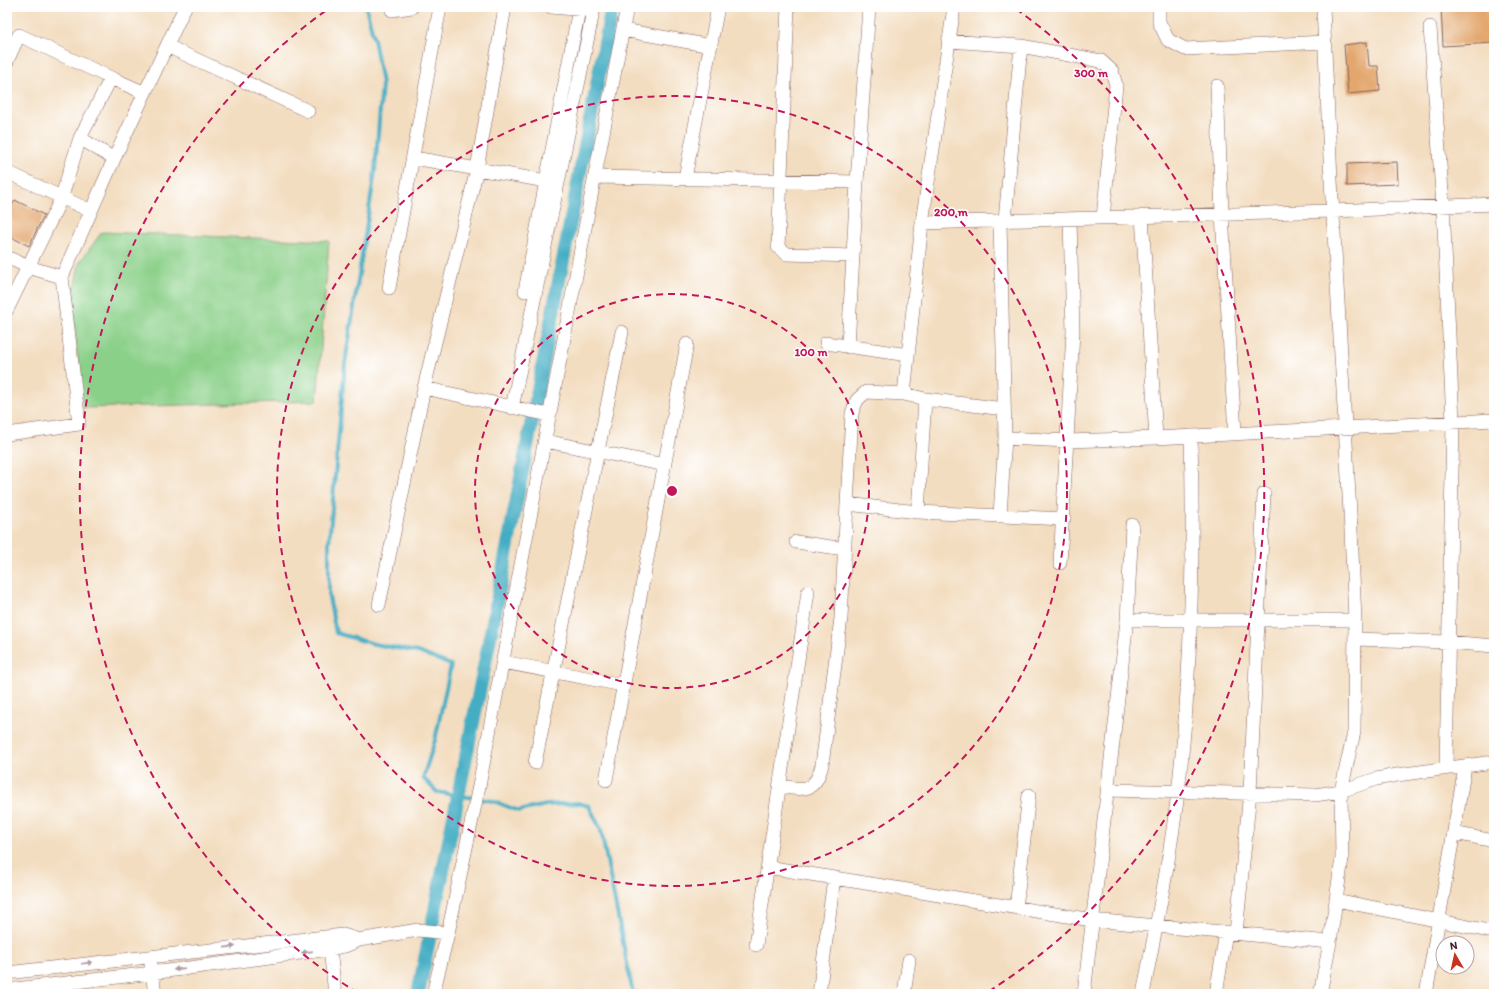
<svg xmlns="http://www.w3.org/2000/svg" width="1501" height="1001" font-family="Itim,sans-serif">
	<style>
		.green { fill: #8bd089; stroke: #6a785a }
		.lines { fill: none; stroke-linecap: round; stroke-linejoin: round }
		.stream { stroke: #44adc3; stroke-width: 4 }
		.canal { stroke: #44adc3; stroke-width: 14 }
		.building { fill: #e3a66c }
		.minor-casing { stroke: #85625f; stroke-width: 14 }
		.minor { stroke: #fff; stroke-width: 13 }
		.oneway { fill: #ae9aa0 }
		.ring { fill: none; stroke: #c2185b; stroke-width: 2; stroke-dasharray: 7 5 }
		.centre { fill: #c2185b; stroke: #fff; stroke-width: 2 }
		.ring-label { font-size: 12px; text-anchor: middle; font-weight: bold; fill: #c2185b; stroke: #fff; stroke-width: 3; stroke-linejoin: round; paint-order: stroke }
	</style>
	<rect width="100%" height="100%" fill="#fff"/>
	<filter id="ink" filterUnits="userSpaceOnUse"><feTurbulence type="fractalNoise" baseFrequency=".025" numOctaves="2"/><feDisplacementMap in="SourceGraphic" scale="8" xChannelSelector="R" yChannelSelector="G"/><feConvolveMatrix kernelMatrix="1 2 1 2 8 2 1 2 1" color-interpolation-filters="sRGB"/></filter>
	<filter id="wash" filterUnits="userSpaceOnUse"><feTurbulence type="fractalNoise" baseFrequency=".012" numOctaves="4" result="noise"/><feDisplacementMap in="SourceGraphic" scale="16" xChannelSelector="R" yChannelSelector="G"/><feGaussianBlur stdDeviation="0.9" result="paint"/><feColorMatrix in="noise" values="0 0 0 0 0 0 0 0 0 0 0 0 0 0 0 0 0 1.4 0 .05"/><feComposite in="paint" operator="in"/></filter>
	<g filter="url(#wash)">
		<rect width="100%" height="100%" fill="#f3ddc0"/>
		<!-- green -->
		<path class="green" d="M102,232L329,241L317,401L83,408L72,301L79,263Z"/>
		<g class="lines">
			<!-- stream -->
			<path class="stream" d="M366,7L374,39L382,84L375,171L345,364L329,543V597L336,633L374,644L418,652L451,665L435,740L423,778L437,792L493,801L519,811L546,805L578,803L589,806L601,830L633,994"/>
			<!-- canal -->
			<path class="canal" d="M418,994L488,648L612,7"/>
		</g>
		<g id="blocks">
			<!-- building -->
			<path class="building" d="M1441,7H1494V43L1443,46Z
				M1367,42L1369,66H1378L1380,91L1348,94L1344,45Z
				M1397,162L1398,184L1347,186V164Z
				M15,200L44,215L29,246L7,235V215Z"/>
		</g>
	</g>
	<g filter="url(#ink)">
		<use href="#blocks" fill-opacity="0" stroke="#85625f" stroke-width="1"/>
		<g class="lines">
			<!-- minor casing -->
			<g class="minor-casing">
				<path id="minor" d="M551,7L587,10
					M788,7L778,247L787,254L853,256
					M1159,7V22L1168,40L1185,49L1325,42
					M392,10L412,7
					M1430,27L1443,206L1453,422L1446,768
					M623,30L711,46
					M948,41L1021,46L1101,61L1112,71L1116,85L1103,218
					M167,46L308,111
					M7,61L19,35L111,78L80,138L114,159
					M111,78L145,93
					M1217,86L1222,214L1235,433
					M414,158L546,181
					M7,172L91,211
					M595,177L857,182
					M685,178L718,7
					M1142,216L1156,438
					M1005,220L1021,46
					M1000,221L1005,438L1068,441L1156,438L1494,420
					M922,223L1333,211L1494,204
					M7,257L28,267L62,277
					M389,288L440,7
					M525,291L579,9
					M7,310L61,199L80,138
					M826,343L908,355
					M848,347L857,182L869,7
					M424,388L549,415
					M904,394L922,223L954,7
					M512,408L594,7
					M1004,409L925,399L904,394L866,392L857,400L852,413L847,504L918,512L1064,519
					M7,434L79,424L62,277L114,159L185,7
					M545,441L665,465
					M918,512L925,399
					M1000,515L1005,438
					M1132,525L1127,620H1355
					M796,542L845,549
					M1060,563L1073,332L1070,219
					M379,605L424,388L477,169L505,7
					M1355,639L1448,642L1494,646
					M503,662L623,685
					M535,763L622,332
					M606,780L687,344
					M779,786C804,790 815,793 822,765L841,618L847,504
					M1107,790L1315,795L1341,791L1376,779L1397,775L1494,762
					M1454,833L1494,841
					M767,867L1092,920L1330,942
					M1336,900L1494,932
					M1016,908L1029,795
					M1236,933L1250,792L1264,494
					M756,945L808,592
					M330,949L335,994
					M151,965L155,994
					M7,973L343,935L359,940
					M7,990L152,973L330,949L345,946L359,940L418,930L448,933
					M433,994L448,933L479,786L627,7
					M819,994L834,878
					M904,994L909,960
					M1084,994L1127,620
					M1143,994C1156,927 1170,859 1178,792C1192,674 1194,554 1191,436
					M1216,994L1226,932
					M1320,994L1330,942L1342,858L1341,791L1354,732L1355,620L1351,530L1331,180L1323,7
					M1426,994L1465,767"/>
			</g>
			<!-- minor -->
			<use href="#minor" class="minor"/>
		</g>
		<!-- one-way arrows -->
		<defs><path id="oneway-solid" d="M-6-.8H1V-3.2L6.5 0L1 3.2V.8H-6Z"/></defs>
		<g class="oneway">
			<use href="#oneway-solid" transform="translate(230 947) rotate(-6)"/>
			<use href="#oneway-solid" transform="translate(307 952) rotate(172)"/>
			<use href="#oneway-solid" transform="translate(87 963) rotate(-7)"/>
			<use href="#oneway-solid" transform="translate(179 969) rotate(172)"/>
		</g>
	</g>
	<!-- distance rings -->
	<g class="ring">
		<circle cx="672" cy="491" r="197"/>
		<circle cx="672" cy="491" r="395"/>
		<path d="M358 993A592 592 0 0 1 328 9M1016 9A592 592 0 0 1 986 993"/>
	</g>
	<circle cx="672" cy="491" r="6" class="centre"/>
	<g class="ring-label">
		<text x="1091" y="77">300 m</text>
		<text x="951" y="216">200 m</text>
		<text x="811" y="356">100 m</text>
	</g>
	<!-- margin -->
	<rect width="1501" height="1001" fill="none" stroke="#fff" stroke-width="24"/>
	<!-- north arrow -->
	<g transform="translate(1455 955) rotate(351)"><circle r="19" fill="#ffffff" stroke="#b7a5aa"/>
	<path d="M0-3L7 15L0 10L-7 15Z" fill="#c8321e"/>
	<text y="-6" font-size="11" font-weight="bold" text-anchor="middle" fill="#4a1f2b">N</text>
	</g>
</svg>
